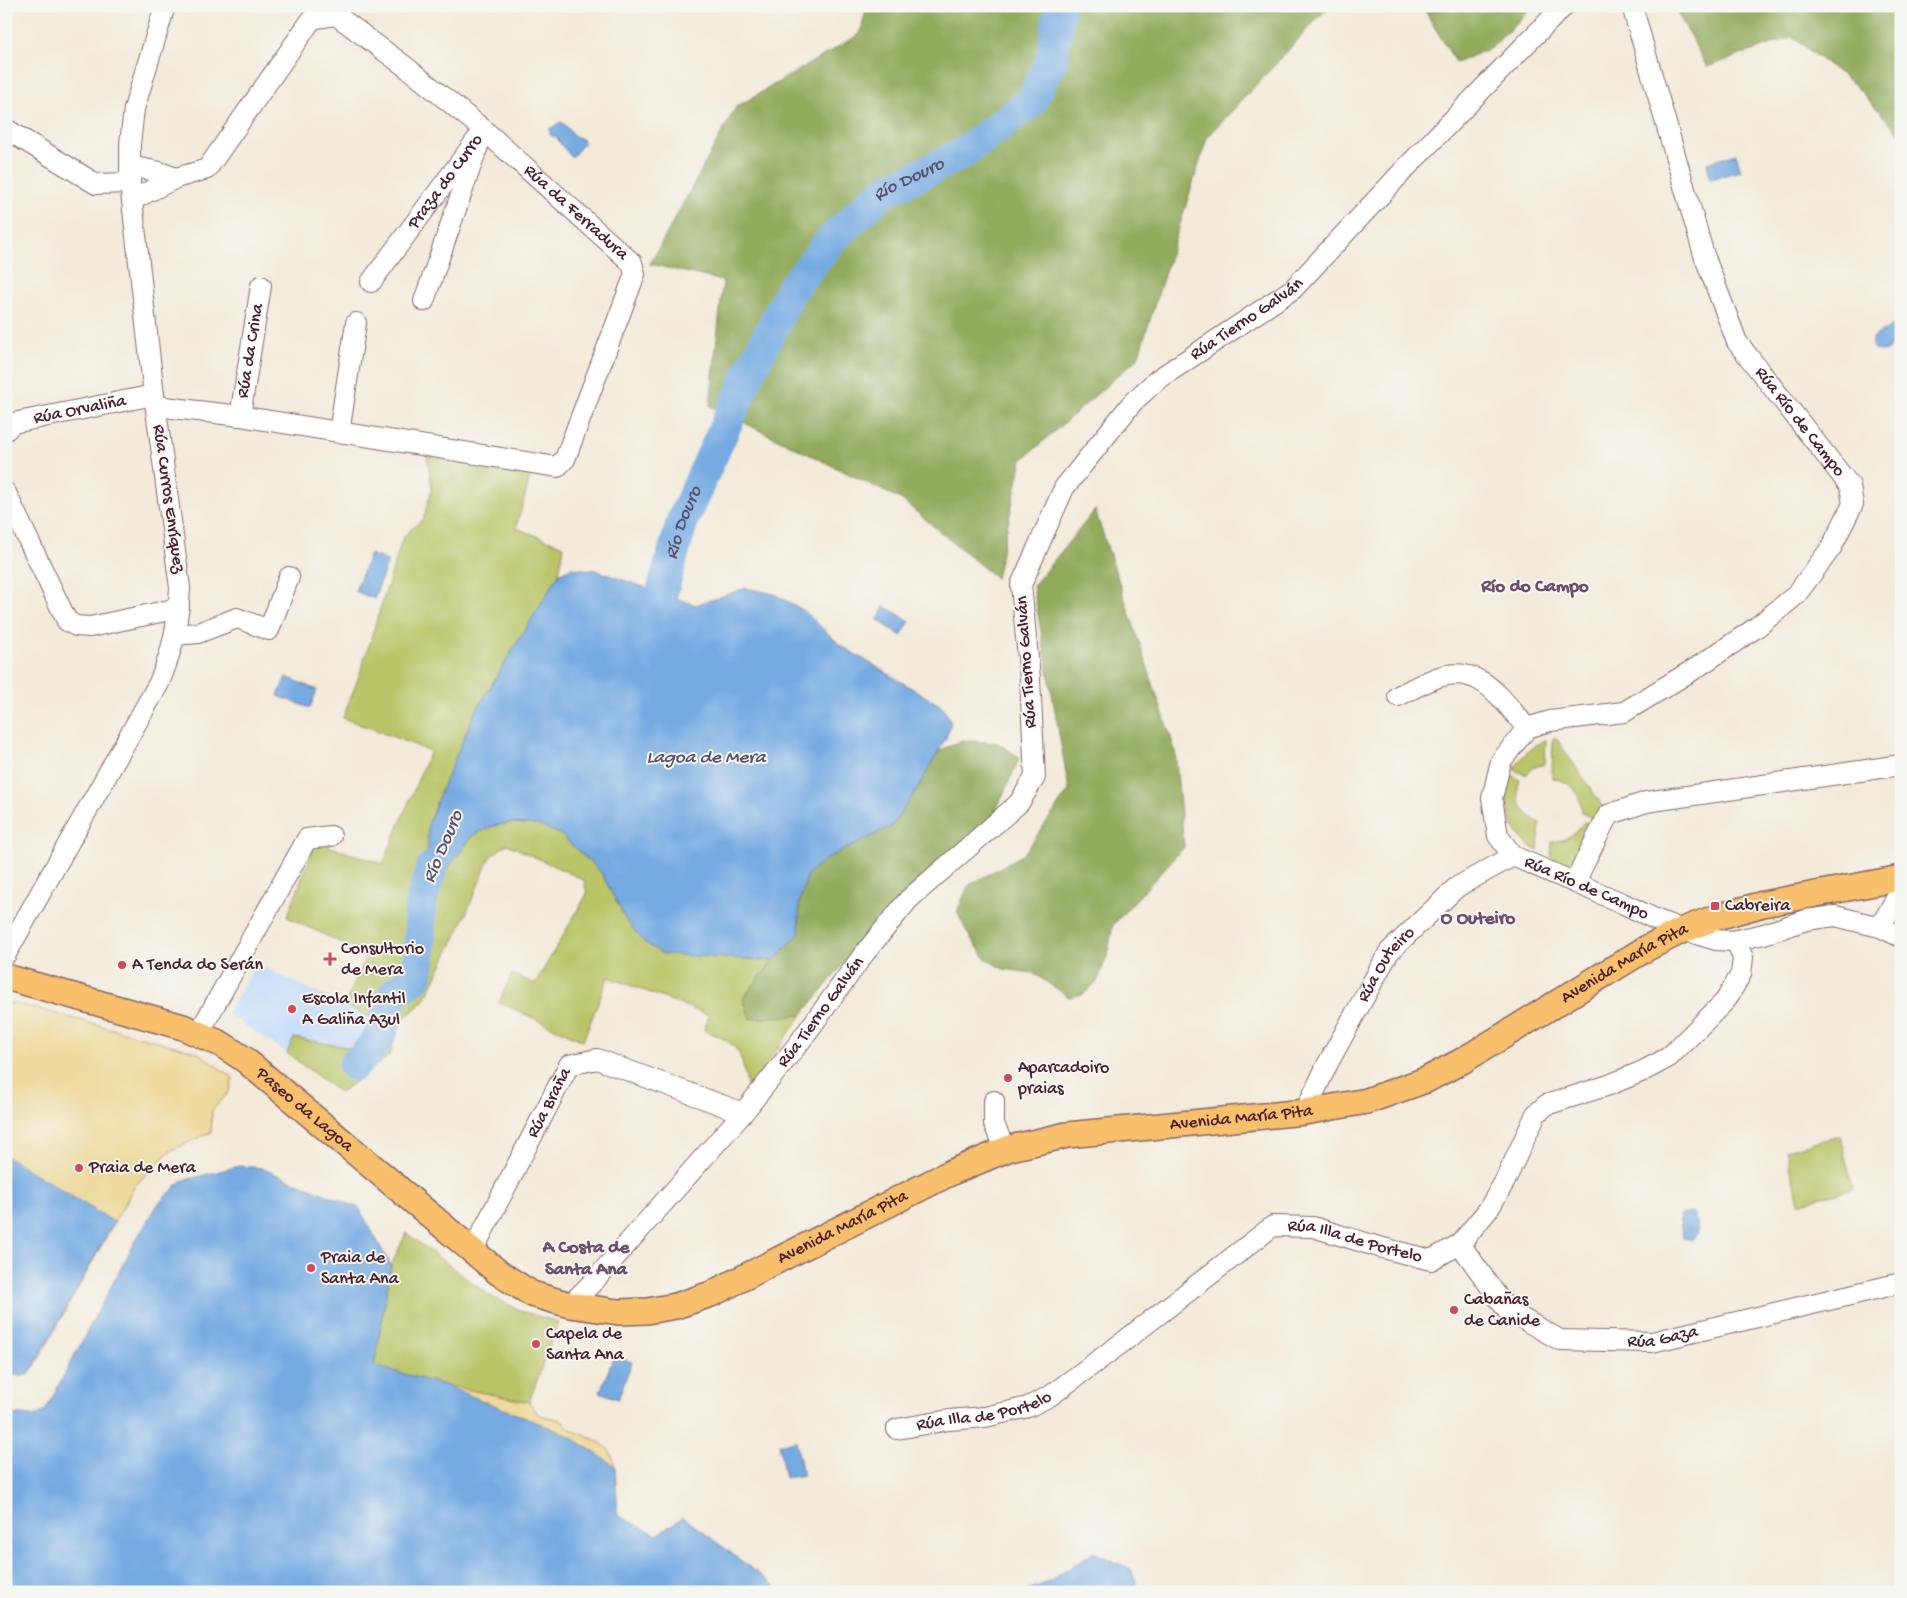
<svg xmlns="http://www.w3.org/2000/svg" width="1907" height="1598" font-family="'Gochi Hand',sans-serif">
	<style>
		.built { fill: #c8ddf9 }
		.green { fill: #b9c567; stroke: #827249 }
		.forest { fill: #92aa5c; stroke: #6e6444 }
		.sand { fill: #eeda9e; stroke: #9c7c64 }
		.water { fill: #74aae2; stroke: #5f6486 }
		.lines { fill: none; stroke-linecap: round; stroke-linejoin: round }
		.river { stroke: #74aae2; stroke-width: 32 }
		.minor-casing { stroke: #856668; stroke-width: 22 }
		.major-casing { stroke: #856668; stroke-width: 28 }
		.minor { stroke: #fff; stroke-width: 20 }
		.major { stroke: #f8bf6c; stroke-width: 25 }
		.poi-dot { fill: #d1495b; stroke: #f6f6f2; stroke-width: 2 }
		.labels { text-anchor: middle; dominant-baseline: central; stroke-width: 4; stroke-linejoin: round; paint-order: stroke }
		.street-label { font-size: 18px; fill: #4a1f2b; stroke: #f6f6f2 }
		.poi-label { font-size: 18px; fill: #4a1f2b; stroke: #f6f6f2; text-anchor: start }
		.water-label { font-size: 19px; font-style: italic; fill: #59506b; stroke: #f6f6f2 }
		.neighbourhood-label { font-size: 19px; font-weight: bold; fill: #6f4e6b; stroke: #f6f6f2 }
	</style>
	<rect width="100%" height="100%" fill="#f6f6f2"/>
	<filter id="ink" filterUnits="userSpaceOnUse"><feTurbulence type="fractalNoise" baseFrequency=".02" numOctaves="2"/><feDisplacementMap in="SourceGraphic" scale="10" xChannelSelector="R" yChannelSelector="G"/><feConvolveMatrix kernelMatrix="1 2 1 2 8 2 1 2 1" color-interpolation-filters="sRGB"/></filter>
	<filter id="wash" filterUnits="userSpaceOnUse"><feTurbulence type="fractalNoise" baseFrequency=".0096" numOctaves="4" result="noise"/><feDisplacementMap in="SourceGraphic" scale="20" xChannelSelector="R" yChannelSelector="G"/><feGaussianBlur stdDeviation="1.12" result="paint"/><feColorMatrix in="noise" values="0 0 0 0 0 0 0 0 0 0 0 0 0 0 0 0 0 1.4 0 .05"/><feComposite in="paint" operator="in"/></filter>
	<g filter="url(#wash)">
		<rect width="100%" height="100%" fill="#f3ead9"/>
		<!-- built -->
		<path class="built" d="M256,964L374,1019L353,1049L295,1038L287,1053L227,1014Z"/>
		<!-- green -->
		<path class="green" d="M427,456L532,471L516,528L564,546L559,574L475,712L441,791L428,825V849L416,892L425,910L435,886L472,836L493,826L511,823L539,825L560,834L601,872L627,922L753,959L773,961L743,998L750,1019L802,1015L748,1090C740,1051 743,1046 704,1030L709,1015L608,977L583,1041L499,1002L512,974L535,984L587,894L584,880L507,844L490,857L460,928L424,1001L400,1022L390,1055L340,1093L287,1053L294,1038L353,1048L374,1019L344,1005L367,955L287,917L316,842L383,864L430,751L343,718L359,676L403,537L423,519L432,489Z
			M1553,738H1556L1603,807L1596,820L1582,813C1580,792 1573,782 1552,778Z
			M1546,739L1545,764L1534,767L1526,775L1514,770C1522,755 1531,747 1546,739Z
			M1512,775L1520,780C1513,798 1524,815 1540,823L1538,851C1511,838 1500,802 1512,775Z
			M1584,822L1593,826L1574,867L1551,857L1552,842C1567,840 1575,834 1584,822Z
			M1840,1136L1853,1189L1799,1203L1786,1150Z
			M406,1233L490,1296L524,1312L558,1322L529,1402L444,1385L374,1366L391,1266Z"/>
		<!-- forest -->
		<path class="forest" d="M867,6H1329L1207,138L1138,358L1022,460L996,578L902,500L710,406L723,281L650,264L736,107L860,34Z
			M1422,6H1534L1491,48L1456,63Z
			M1674,6H1901V135L1855,85L1792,37L1707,67Z
			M1095,510L1175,750L1184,847L1113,925L1107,957L1097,982L1083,994L1069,997L1033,973L1003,969L986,959L968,934L957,912L968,886L1024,854L1069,790L1033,586Z
			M962,740L997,743L1020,757L989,826L951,856L873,928L802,1015L750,1019L743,998L773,961L799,934V903L808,874L826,859L892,826L917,789L939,751Z"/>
		<!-- sand -->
		<path class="sand" d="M6,1002L42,1010L197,1052L233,1078L229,1092L212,1110L211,1132L170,1151L135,1185L35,1366L6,1322Z
			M444,1385L529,1402L539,1415L561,1420C573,1438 602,1434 612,1456C616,1464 615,1475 616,1484L443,1390Z"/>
		<!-- water -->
		<path class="water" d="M561,122C569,127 570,136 581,138L584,143L572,157C568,154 558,141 556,136H551L549,129Z
			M1736,154L1741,171L1710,179L1707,163Z
			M1898,322L1901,331L1900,340L1892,342L1888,350L1879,351L1872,347V338Z
			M370,554L388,561L374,599L355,591Z
			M571,568L595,570L696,605L746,588L774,594L803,610L840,645L943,707L951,722L946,738L917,789L892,826L826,859L808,874L799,903V934L773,961L663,954L645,943L627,922L601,872L560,834L538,825L511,823L493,826L472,836L435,886L425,910L416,909V892L428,849V825L441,791L475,712L559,574Z
			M884,606L910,621L901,636L878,620Z
			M286,677L317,690L310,708L278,696Z
			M6,1156L114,1222L29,1375H6Z
			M239,1166L261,1168L359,1208L391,1266L374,1366L444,1385L568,1435L615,1466L618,1516L657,1535L683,1517L783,1592H6V1414L35,1416L45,1411L137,1238L159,1203L181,1181Z
			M1694,1212L1698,1234L1693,1240L1683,1238L1679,1216Z
			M614,1356L632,1362L618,1399L600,1392Z
			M796,1441L803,1475L785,1478L779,1444Z
			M1093,1552L1131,1569L1139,1592H1021L1049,1582Z"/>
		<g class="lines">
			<!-- river -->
			<g class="river">
				<path id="s1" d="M643,631L662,592L683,519L749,374L792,288L833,238L883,192L960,155L1031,102L1052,59L1060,6"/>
				<path d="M354,1065C367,1054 378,1042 384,1026C388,1016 388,1003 395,993C402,985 414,984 417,973C422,953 419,931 420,911C421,897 428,881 432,867"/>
			</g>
		</g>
	</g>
	<g filter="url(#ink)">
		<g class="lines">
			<!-- minor casing -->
			<g class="minor-casing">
				<g id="minor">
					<path id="s2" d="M1632,6L1704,255L1737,342L1850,486L1853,504L1831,548L1796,595L1757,627L1696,668L1624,712L1550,721L1527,728L1501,761L1492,798L1498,836L1513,856L1622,903L1655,919L1683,930L1716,940L1732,941L1764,934L1806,920L1835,916L1880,927L1901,937"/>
					<path d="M6,129L96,184L130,183"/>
					<path d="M130,166L160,172L176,178"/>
					<path id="s3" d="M132,200L176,178L207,169L312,19L336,15L406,67L484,130L632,263L635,274L565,459L557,467L240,416L156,406"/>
					<path id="s4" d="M371,282L484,130"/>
					<path d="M424,301L478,146"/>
					<path id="s5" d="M240,416L261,286"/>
					<path id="s6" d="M6,430L13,423L154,395"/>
					<path d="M339,433L356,323"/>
					<path d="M6,493L67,621L76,626L90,627L179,608"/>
					<path d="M175,635L198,633L237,618L269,630L289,577"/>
					<path d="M1398,696C1410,690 1423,683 1436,678C1480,662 1501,699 1527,728"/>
					<path d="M1575,882L1608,815L1646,802L1901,765"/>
					<path d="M1880,927L1901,890"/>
					<path d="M6,954L159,683C173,650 178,624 180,588L154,395L130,183V144L134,109L165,6"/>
					<path d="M199,1033L307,839L331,836"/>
					<path d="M994,1101V1124L1005,1150"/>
					<path id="s7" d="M1305,1112L1327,1065L1389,952L1457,887L1513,856"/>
					<path id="s8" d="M1460,1244L1507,1310L1560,1340L1652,1342L1901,1283"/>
					<path id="s9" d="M472,1252L569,1065L597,1059L743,1113"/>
					<path id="s10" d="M570,1305L595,1280L743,1113L799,1043L864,954L909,899L1019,803L1035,777L1030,679L1021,585L1064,488L1133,402L1157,380L1293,289L1403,171L1530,40L1564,6"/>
					<path id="s11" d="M897,1429L949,1420L985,1417L1028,1407L1050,1396L1123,1342L1273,1226L1313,1227L1379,1247L1431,1260L1460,1244L1488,1210L1505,1181L1536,1114L1546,1105L1609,1085L1643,1071L1669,1057L1726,1000L1741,974L1743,958L1736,940"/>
				</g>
			</g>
			<!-- major casing -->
			<g class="major-casing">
				<g id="major">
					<path id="s12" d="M6,977L183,1027L221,1044L244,1059L499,1273L532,1294L570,1305L618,1312L647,1311L676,1306L711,1294L952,1172L1010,1148L1067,1135L1305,1112L1367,1101L1426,1080L1462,1061L1647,948L1683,930L1717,917L1763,904L1901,878"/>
				</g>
			</g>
			<!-- minor -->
			<use href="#minor" class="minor"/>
			<!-- major -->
			<use href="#major" class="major"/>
		</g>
	</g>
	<!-- markers -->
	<g class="poi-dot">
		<rect x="1710" y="901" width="10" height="10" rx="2.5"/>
		<path d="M327.5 951.5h5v5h5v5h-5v5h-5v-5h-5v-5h5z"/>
		<circle cx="122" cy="965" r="5"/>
		<circle cx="292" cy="1009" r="5"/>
		<circle cx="1008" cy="1078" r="5"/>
		<circle cx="79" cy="1168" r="5"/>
		<circle cx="311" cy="1268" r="5"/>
		<circle cx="1454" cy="1310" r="5"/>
		<circle cx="536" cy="1344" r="5"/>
	</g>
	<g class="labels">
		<!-- street labels -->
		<g class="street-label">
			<text stroke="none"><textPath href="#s4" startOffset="125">Praza do Curro</textPath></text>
			<text stroke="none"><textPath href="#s3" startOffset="600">Rúa da Ferradura</textPath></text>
			<text stroke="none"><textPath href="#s10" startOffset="1256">Rúa Tierno Galván</textPath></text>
			<text stroke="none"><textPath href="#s5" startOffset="66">Rúa da Crina</textPath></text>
			<text stroke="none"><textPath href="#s6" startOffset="78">Rúa Orvaliña</textPath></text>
			<text stroke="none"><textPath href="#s2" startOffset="454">Rúa Río de Campo</textPath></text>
			<text transform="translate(168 499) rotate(82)">Rúa Curros Enríquez</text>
			<text transform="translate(1027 662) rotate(-94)">Rúa Tierno Galván</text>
			<text stroke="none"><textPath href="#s2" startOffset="1192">Rúa Río de Campo</textPath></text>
			<text stroke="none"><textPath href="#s12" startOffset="1795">Avenida María Pita</textPath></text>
			<text stroke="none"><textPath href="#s7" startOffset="169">Rúa Outeiro</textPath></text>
			<text stroke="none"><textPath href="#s10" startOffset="386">Rúa Tierno Galván</textPath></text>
			<text stroke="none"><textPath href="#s9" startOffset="168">Rúa Braña</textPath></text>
			<text stroke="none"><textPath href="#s12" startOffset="332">Paseo da Lagoa</textPath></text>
			<text stroke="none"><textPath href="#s12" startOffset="1375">Avenida María Pita</textPath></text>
			<text stroke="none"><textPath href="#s12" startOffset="956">Avenida María Pita</textPath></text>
			<text stroke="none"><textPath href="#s11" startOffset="522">Rúa Illa de Portelo</textPath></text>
			<text stroke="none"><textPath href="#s8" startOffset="245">Rúa Gaza</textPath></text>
			<text stroke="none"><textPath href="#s11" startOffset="89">Rúa Illa de Portelo</textPath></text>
		</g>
		<!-- poi labels -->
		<g class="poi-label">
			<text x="1725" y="906">Cabreira</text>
			<text x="341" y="949">Consultorio<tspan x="341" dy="21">de Mera</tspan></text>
			<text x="132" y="965">A Tenda do Serán</text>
			<text x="302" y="999">Escola Infantil<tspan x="302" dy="21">A Galiña Azul</tspan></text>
			<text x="1018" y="1068">Aparcadoiro<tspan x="1018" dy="21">praias</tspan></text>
			<text x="89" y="1168">Praia de Mera</text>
			<text x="321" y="1258">Praia de<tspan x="321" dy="21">Santa Ana</tspan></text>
			<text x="1464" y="1300">Cabañas<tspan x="1464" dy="21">de Canide</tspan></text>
			<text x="546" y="1334">Capela de<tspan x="546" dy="21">Santa Ana</tspan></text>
		</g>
		<!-- water labels -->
		<g class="water-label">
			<text stroke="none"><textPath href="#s1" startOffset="536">Río Douro</textPath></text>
			<text stroke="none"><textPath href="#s1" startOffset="116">Río Douro</textPath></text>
			<text x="706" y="758">Lagoa de Mera</text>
			<text transform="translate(444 847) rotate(-67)">Río Douro</text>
		</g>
		<!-- neighbourhood labels -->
		<g class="neighbourhood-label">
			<text x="1535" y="587">Río do Campo</text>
			<text x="1478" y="919">O Outeiro</text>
			<text x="586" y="1248">A Costa de<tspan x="586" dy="22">Santa Ana</tspan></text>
		</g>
	</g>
	<!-- margin -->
	<rect width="1907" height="1598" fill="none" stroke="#f6f6f2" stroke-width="25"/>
</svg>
